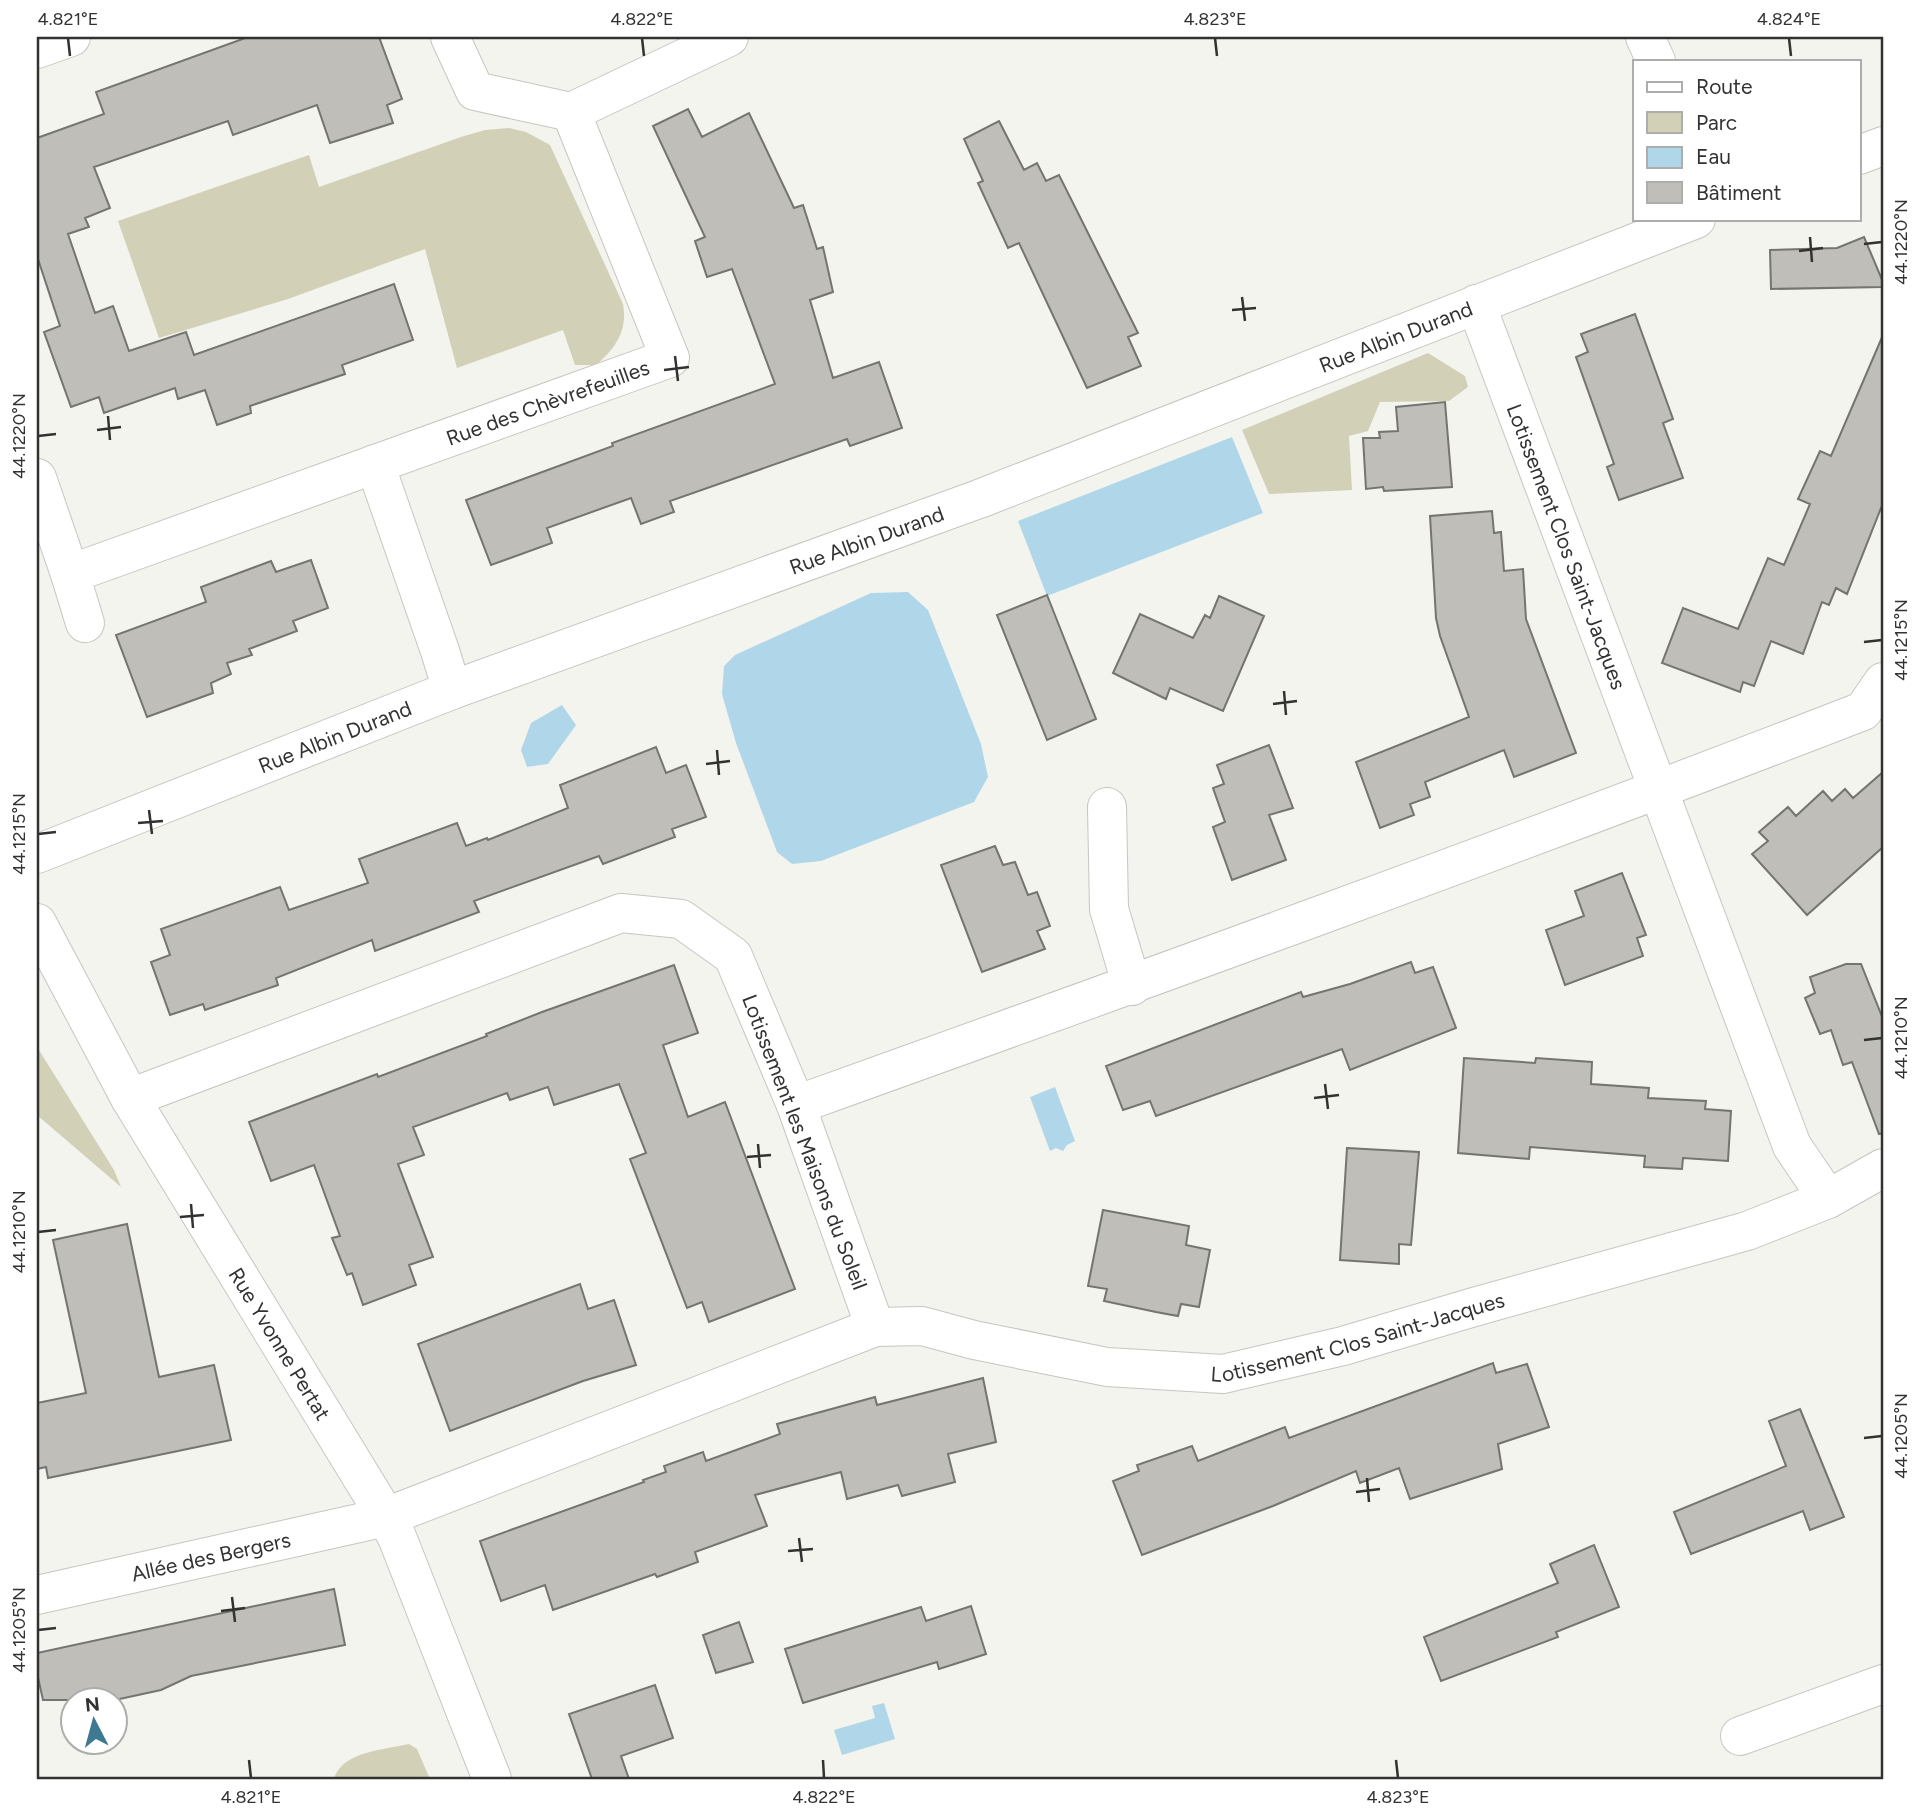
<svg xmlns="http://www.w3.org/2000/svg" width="1920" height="1816" font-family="Figtree,sans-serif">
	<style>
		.green { fill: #d2d0b6 }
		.water { fill: #afd7e9 }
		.building { fill: #bfbeb9; stroke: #747470; stroke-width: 2 }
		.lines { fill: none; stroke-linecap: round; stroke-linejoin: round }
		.minor-casing { stroke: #c6c6c1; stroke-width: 40 }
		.minor { stroke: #fff; stroke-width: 38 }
		.ticks { fill: none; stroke: #323230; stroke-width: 2.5 }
		.labels { text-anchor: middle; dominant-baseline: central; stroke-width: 5; stroke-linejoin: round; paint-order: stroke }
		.street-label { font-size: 21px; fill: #323230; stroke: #fff }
		.neatline { fill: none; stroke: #323230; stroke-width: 2.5 }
		.ticks-label { font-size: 18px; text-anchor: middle; fill: #323230 }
	</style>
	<rect width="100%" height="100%" fill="#f4f4ef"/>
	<!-- green -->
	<path class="green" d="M509,128L526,132L550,145L623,304C628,331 615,349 596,365H575L563,330L457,368L425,249L288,299L159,338L118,221L309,155L319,187L461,137L485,130Z
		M1428,353L1465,376L1468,387L1449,401L1380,402L1368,431L1349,436L1352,490L1269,494L1242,430Z
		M37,1047L114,1170L121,1187L37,1115Z
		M409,1744L417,1749L430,1779H334C342,1751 384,1750 409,1744Z"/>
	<!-- water -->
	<path class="water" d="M1232,437L1263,513L1047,596L1018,521Z
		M908,592L928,610L981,744L988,777L974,802L821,861L792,864L777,852L736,743L722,694L724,666L735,655L871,593Z
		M562,705L576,725L548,764L527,767L521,750L531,723Z
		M1055,1087L1075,1141L1067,1145L1063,1151L1056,1148L1050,1151L1030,1097Z
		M884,1703L895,1739L842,1755L834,1730L875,1718L872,1706Z"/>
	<!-- building -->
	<path class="building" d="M248,37H379L402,99L387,105L393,123L330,143L317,105L233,135L228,121L94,167L110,208L85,218L89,227L68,234L95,313L113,306L129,351L186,332L194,355L394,284L413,340L342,365L345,374L250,406L251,413L217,425L205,390L178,399L175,388L104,413L99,397L71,407L44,332L60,326L37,256V138L104,114L96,92Z
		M688,109L702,137L749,113L794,208L803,205L817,249L823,247L833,292L810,300L833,378L879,362L902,428L850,446L847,439L670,501L674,512L641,524L631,498L547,528L552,543L491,565L466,500L613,446L612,443L775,384L732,269L707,277L695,241L705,237L653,126Z
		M999,121L1024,170L1037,163L1046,181L1059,175L1138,333L1128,337L1141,366L1087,388L1019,243L1008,248L978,183L983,181L964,139Z
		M1864,237L1883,282V287L1771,289L1770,250L1837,248Z
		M1635,314L1673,419L1663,423L1683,478L1619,500L1607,467L1614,464L1576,357L1588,352L1581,334Z
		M1883,335V503L1847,594L1836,588L1829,605L1822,602L1803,654L1771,641L1754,686L1743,682L1740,692L1662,663L1683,608L1738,629L1768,558L1784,565L1810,504L1798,499L1820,451L1831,456Z
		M1445,402L1452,487L1384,491L1383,487L1366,489L1363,438H1380L1379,432L1398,431L1396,407Z
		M1492,511L1494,533L1501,532L1504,571L1523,569L1526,619L1576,753L1514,777L1504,750L1425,782L1430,797L1410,804L1414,815L1380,828L1356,762L1469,717L1440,636L1436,618L1430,516Z
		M311,560L328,608L293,621L297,631L249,649L252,655L227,663L231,674L211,683L213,693L147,717L116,635L206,602L201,587L271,561L276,572Z
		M1047,595L1096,719L1047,740L997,615Z
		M1219,596L1264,616L1223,711L1170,688L1166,699L1113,673L1140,614L1193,638L1205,615L1210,618Z
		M1269,745L1293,808L1269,815L1286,860L1232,880L1213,827L1225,822L1213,788L1224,784L1217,765Z
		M656,747L666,773L686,765L706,817L672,829L675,837L603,864L599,856L474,901L479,912L375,951L372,940L276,978L278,985L205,1010L203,1004L170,1015L151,962L170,955L161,929L280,887L289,910L368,883L359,859L457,823L466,846L487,838L488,840L568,808L560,785Z
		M1883,772V847L1807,915L1752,854L1768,841L1759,832L1788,807L1796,816L1823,791L1832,801L1845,789L1853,798Z
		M995,846L1003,865L1015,862L1028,895L1037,892L1050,926L1037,931L1045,949L982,972L941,865Z
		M1622,873L1646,935L1637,938L1643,956L1565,985L1546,930L1584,916L1575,891Z
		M1411,962L1415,973L1433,967L1456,1028L1350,1070L1342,1049L1156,1116L1150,1101L1123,1110L1106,1066L1301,992L1303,997L1350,984Z
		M1846,964H1861L1883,1019V1133L1879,1134L1852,1062L1843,1065L1831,1030L1820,1034L1805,998L1815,993L1810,977Z
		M674,965L698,1033L663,1045L688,1117L725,1102L795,1289L709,1322L702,1302L687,1308L630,1159L646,1153L619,1084L554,1105L548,1087L510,1100L507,1093L413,1127L424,1155L398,1164L433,1257L409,1265L416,1285L363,1305L352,1273L347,1275L332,1238L340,1236L314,1165L271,1181L249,1122L377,1074L378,1077L487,1036L486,1034L542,1012Z
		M1464,1058L1535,1063L1536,1058L1592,1062L1591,1084L1649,1088L1648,1098L1706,1101L1705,1109L1731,1111L1728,1161L1683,1158L1682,1169L1644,1167L1645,1156L1530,1147L1529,1159L1458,1153Z
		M1347,1148L1419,1152L1411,1245L1399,1244V1264L1340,1260Z
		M1103,1210L1189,1226L1186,1245L1210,1250L1199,1307L1181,1304L1178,1316L1156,1312L1104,1301L1107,1289L1088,1286Z
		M127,1224L159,1377L214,1365L231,1440L48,1478L46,1467L37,1469V1403L86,1393L53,1240Z
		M580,1284L588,1309L614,1300L636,1365L583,1381L450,1431L418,1344Z
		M1493,1363L1496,1373L1527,1364L1549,1427L1498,1444L1502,1469L1410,1499L1399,1468L1360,1483L1356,1471L1273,1506L1142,1555L1113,1481L1139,1471L1137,1465L1192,1446L1198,1461L1285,1427L1289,1438Z
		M983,1378L996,1442L948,1454L955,1482L902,1496L898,1485L847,1499L841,1472L755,1495L767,1526L695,1552L698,1562L657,1577L655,1574L553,1610L545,1585L501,1601L480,1541L644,1482L643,1480L666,1472L664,1466L703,1452L706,1461L780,1434L777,1424L875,1397L877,1405Z
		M1800,1409L1844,1517L1810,1530L1803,1511L1691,1554L1674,1512L1786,1466L1769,1421Z
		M1594,1545L1619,1607L1556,1632L1558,1637L1441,1681L1424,1637L1558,1583L1550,1564Z
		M334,1589L345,1645L191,1676L161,1690L115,1700H43L37,1673V1653Z
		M971,1606L986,1654L939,1669L937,1662L803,1703L785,1649L921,1607L926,1621Z
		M739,1622L753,1662L716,1673L703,1635Z
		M655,1685L673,1738L621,1756L629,1779H592L569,1714Z"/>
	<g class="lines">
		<!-- minor casing -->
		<g class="minor-casing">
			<g id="minor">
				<path d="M1645,37L1656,61"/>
				<path d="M37,49L71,37"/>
				<path d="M571,112L729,37"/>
				<path d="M1859,155L1883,146"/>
				<path id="s1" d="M1476,304L1792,1146L1828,1199"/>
				<path d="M375,464L440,651L452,690"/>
				<path id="s2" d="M37,478L70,574L670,358L571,112L475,91L450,37"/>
				<path d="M70,574L85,623"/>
				<path d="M1107,807L1109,909L1132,986"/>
				<path id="s3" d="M37,854L452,690L979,499L1696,219"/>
				<path id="s4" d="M37,923L130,1098L386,1517L397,1537L492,1779"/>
				<path d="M796,1105C1153,977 1509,848 1863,711L1883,682"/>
				<path id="s5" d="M875,1327L922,1326L974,1340L1107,1367L1223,1374L1343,1346L1474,1307L1747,1231L1828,1199L1883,1168"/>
				<path id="s6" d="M37,1595L386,1517L875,1327L796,1105L733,956L681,919L621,913L130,1098"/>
				<path d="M1740,1736L1883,1684"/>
			</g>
		</g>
		<!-- minor -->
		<use href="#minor" class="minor"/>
	</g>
	<!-- ticks -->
	<path class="ticks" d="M68,38L70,56M642,38L644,56M1215,38L1217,56M1789,38L1791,56M1810,237L1812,262M1864,244L1882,242M1799,251L1823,248M1242,297L1245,321M1232,310L1256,308M675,356L678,381M664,370L689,367M108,416L110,440M97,430L121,427M38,436L56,434M1864,642L1882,640M1284,691L1286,715M1273,704L1297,701M717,750L719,775M706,764L730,761M149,810L152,834M138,823L163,821M38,834L56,832M1864,1040L1882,1038M1325,1084L1328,1109M1314,1098L1339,1095M758,1144L760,1168M747,1157L771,1155M191,1204L193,1228M180,1217L204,1215M38,1232L56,1230M1864,1438L1882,1436M1367,1478L1369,1502M1356,1492L1380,1489M799,1538L802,1562M788,1551L813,1549M232,1597L235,1622M221,1611L245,1608M38,1630L56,1628M249,1760L251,1778M823,1760L824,1778M1396,1760L1398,1778"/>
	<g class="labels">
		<!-- street labels -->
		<g class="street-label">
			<text stroke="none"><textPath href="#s3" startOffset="1454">Rue Albin Durand</textPath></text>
			<text stroke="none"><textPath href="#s2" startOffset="609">Rue des Chèvrefeuilles</textPath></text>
			<text stroke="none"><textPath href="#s3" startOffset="887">Rue Albin Durand</textPath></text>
			<text stroke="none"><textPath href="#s1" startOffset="259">Lotissement Clos Saint-Jacques</textPath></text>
			<text stroke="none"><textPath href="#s3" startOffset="320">Rue Albin Durand</textPath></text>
			<text transform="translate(805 1142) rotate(69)">Lotissement les Maisons du Soleil</text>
			<text stroke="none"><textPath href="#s5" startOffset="492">Lotissement Clos Saint-Jacques</textPath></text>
			<text stroke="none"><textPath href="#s4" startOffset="486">Rue Yvonne Pertat</textPath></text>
			<text stroke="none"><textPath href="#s6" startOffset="178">Allée des Bergers</textPath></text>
		</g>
	</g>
	<!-- border -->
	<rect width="1920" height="1816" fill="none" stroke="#ffffff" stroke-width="77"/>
	<!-- legend -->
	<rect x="1633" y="60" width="228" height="161" fill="#ffffff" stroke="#adadac" stroke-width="2"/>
	<rect x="1647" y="82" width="35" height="10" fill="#ffffff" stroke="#adadac" stroke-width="2"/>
	<text x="1696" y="94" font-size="21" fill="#323230">Route</text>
	<rect x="1647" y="112" width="35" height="21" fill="#d2d0b6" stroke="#adadac" stroke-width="2"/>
	<text x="1696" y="130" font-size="21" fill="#323230">Parc</text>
	<rect x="1647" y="147" width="35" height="21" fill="#afd7e9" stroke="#adadac" stroke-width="2"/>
	<text x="1696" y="164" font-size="21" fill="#323230">Eau</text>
	<rect x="1647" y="182" width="35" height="21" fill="#bfbeb9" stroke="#adadac" stroke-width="2"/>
	<text x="1696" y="200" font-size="21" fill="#323230">Bâtiment</text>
	<!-- north arrow -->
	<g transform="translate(94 1721) rotate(354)"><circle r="33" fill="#ffffff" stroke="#adadac" stroke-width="2"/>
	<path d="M0-5L12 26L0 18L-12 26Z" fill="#3e7991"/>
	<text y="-10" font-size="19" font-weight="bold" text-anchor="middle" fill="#323230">N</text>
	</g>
	<rect x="38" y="38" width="1844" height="1740" class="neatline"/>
	<g class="ticks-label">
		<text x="68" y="25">4.821°E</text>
		<text x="642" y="25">4.822°E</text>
		<text x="1215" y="25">4.823°E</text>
		<text x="1789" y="25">4.824°E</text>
		<text transform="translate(1901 242) rotate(-90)" y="6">44.1220°N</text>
		<text transform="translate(19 436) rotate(-90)" y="6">44.1220°N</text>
		<text transform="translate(1901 640) rotate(-90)" y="6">44.1215°N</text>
		<text transform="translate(19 834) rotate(-90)" y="6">44.1215°N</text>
		<text transform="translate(1901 1038) rotate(-90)" y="6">44.1210°N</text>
		<text transform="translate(19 1232) rotate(-90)" y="6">44.1210°N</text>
		<text transform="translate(1901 1436) rotate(-90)" y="6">44.1205°N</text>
		<text transform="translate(19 1630) rotate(-90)" y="6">44.1205°N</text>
		<text x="251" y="1803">4.821°E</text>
		<text x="824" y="1803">4.822°E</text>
		<text x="1398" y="1803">4.823°E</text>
	</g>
</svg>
